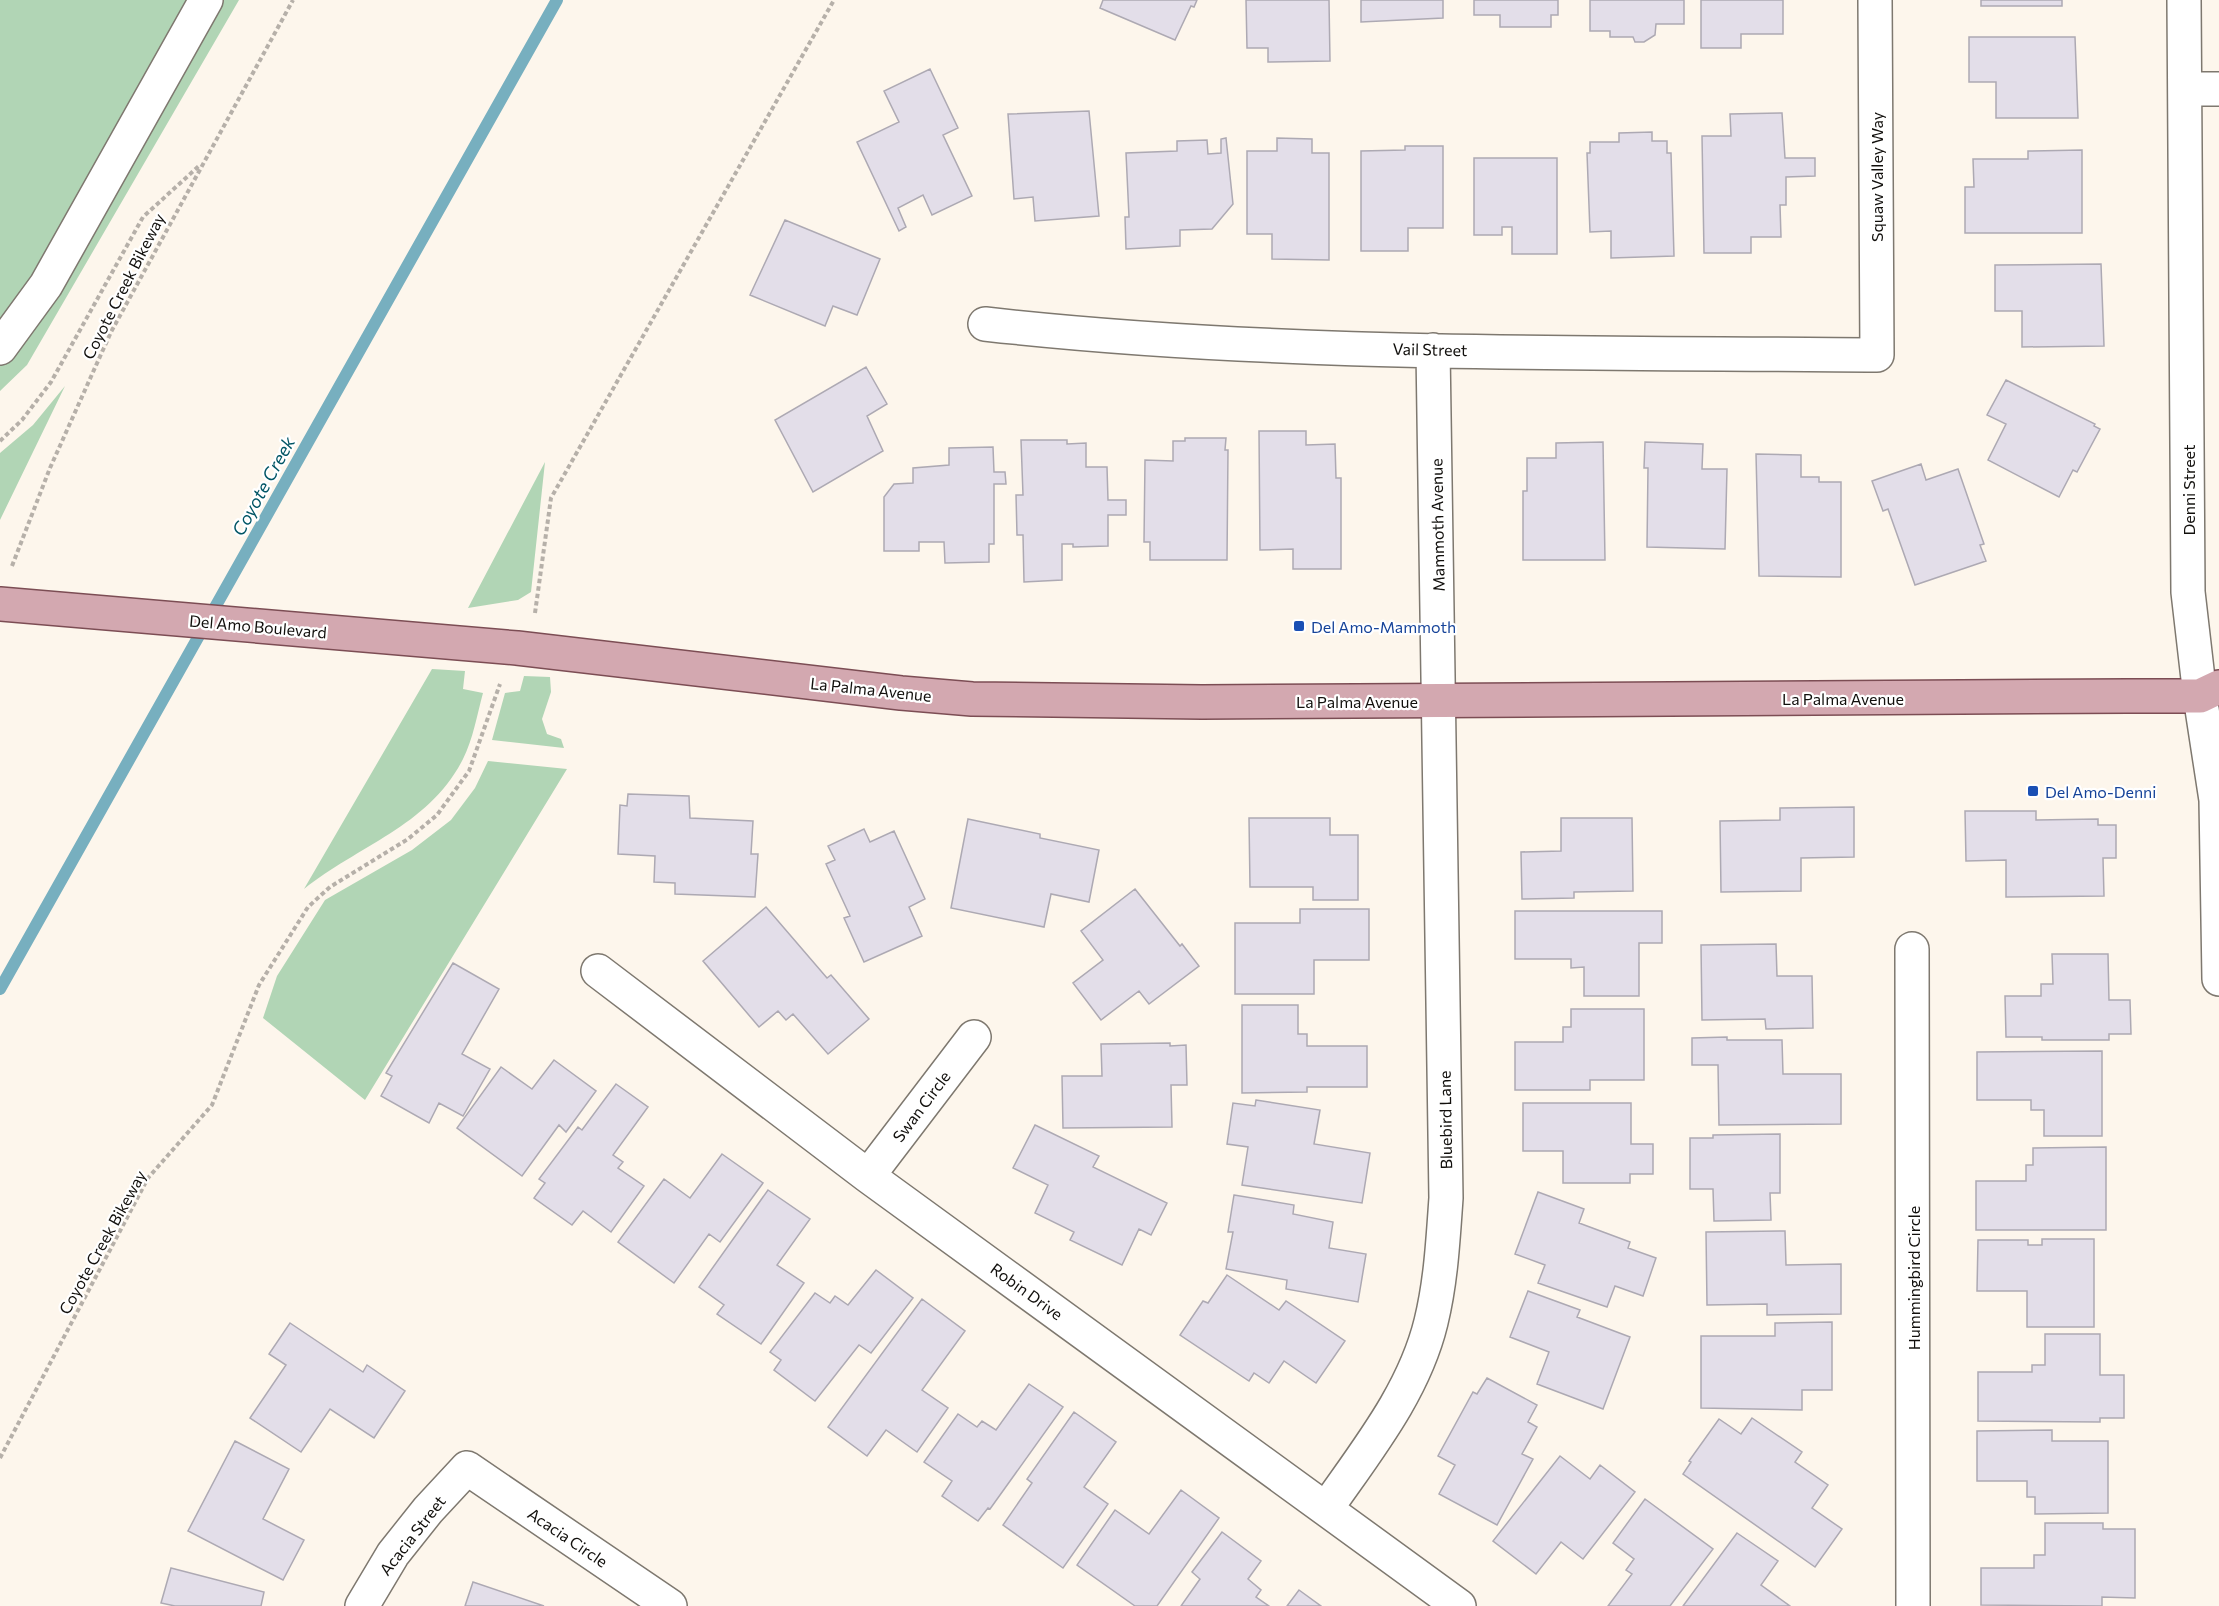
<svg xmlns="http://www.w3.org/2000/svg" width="2219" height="1606" font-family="Commissioner,sans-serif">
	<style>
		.green { fill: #b1d5b5 }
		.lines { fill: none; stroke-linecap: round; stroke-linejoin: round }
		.stream { stroke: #77afbf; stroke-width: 12 }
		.building { fill: #e3dee9; stroke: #ada9b3; stroke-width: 1.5 }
		.minor-casing { stroke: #7e786f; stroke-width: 36 }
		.major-casing { stroke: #7c4d54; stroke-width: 36 }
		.path { stroke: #b6b0a9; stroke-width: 4; stroke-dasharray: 4.5 3; stroke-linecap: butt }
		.minor { stroke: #fff; stroke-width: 33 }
		.major { stroke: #d3a8b0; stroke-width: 33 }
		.transit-dot { fill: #1a4fb4; stroke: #fff; stroke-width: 2 }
		.labels { text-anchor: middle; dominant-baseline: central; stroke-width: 4.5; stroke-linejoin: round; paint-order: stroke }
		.street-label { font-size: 16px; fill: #110f0c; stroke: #fff }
		.transit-label { font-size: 16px; fill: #164399; stroke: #fff; text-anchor: start }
		.water-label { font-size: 18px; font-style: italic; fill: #005565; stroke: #fff }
	</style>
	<rect width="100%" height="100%" fill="#fdf6ec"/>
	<!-- green -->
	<path class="green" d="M0,0H239L27,365L0,391Z
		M65,386L0,520V453L33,425Z
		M545,462L531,592L518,600L468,608Z
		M432,669L465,671L463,689L483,693C477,715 473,739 463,759C429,826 359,845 304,889Z
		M524,676L550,677L551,692L542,719L547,734L561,739L564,748L492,740L505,693L520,691Z
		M488,761L567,769L365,1100L263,1018L277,976L325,900L412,850L451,820L475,788Z"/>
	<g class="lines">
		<!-- stream -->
		<path class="stream" d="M0,989L557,0"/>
	</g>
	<!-- building -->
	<path class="building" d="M1103,0H1197L1194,7L1191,6L1175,40L1100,8Z
		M1246,0H1329L1330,61L1268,62V48H1247Z
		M1361,0H1443V18L1361,22Z
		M1474,0H1558V15H1551V27H1500V15H1474Z
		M1590,0H1684V24H1656L1655,35L1644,42H1635L1633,37H1610V31H1590Z
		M1701,0H1783V34H1741V48H1701Z
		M1981,0H2062V6H1981Z
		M1969,37H2075L2078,118H1996V82H1969Z
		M930,69L958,128L943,135L972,196L932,215L923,195L898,208L906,227L899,231L857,142L899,122L884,91Z
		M1089,111L1099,216L1035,221L1033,197L1014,199L1008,114Z
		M1782,113L1785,158H1815V176L1786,177V205H1780L1781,237H1751V253H1704L1702,136H1731L1730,114Z
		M1652,132V141H1667V153H1671L1674,256L1611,258V231L1590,232L1587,153H1590V142H1619V133Z
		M1226,138L1233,204L1212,229L1180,230V246L1126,249L1125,217H1129L1126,153L1177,151V141L1207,140L1208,154L1221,153V139Z
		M1277,138L1312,139V153H1329V260L1272,259V234H1247V151H1277Z
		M1405,146H1443V228H1408V251H1361V151L1405,150Z
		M2082,150V233H1965V187H1974L1973,159H2028V151Z
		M1474,158H1557V254H1512V227H1502V235H1474Z
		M785,220L880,259L857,315L833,306L825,326L750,295Z
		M2101,264L2104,346L2022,347V311H1995V265Z
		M866,367L887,404L867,416L883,451L813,492L775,420Z
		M2006,380L2095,424L2094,426L2100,429L2077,472L2073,470L2059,497L1988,460L2006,424L1987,415Z
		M1259,431H1306V445L1335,444L1336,478H1341V569H1293V549L1260,550Z
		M1185,438H1226L1225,450H1228L1227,560H1150V542H1144L1145,460L1173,461V441H1185Z
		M1021,440H1067V444L1086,443V467H1107L1108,500H1126V515H1108V546L1073,547V544H1062V580L1024,582L1023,535H1017L1016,495H1023Z
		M1603,442L1605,560H1523V491H1527V458H1556V443Z
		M1645,442L1703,444L1702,469H1727L1725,549L1647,547L1648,468H1644Z
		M993,447L994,472H1005L1006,484H994V544H989V562L945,563L944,542H919V551H884V497L894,484L913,483V468L949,465V448Z
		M1756,454L1801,455V477H1819V482H1841V577L1759,576Z
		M1921,464L1926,480L1958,469L1984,544L1980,545L1986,561L1915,585L1888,509L1883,511L1872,481Z
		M628,794L689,796L690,818L753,821L751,854H758L755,897L675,894V883L654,882L655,856L618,854L620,805L627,806Z
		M1854,807V857L1801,858V891L1721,892L1720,821L1780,820V808Z
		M1965,811H2036V820L2098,819V825H2116V858H2103L2104,896L2006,897V860L1966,861Z
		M1249,818H1330V835H1358V900H1313V887H1250Z
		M1561,818H1632L1633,891L1574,892V898L1522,899L1521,852L1561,851Z
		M968,819L1040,834V838L1099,850L1089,902L1051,894L1044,927L951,908Z
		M864,829L870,842L894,831L925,899L909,907L922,936L864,962L844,918L850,916L826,864L835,860L828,846Z
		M1135,889L1180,946L1182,944L1199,966L1149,1004L1139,991L1101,1020L1073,983L1103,960L1081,931Z
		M766,907L827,978L831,975L869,1019L828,1054L793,1014L786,1020L778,1011L759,1027L703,961Z
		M1300,909H1369V960H1314V994H1235V923H1300Z
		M1515,911H1662V943H1639V996H1584V967L1571,968V959H1515Z
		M1776,944L1777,976H1812L1813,1028L1766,1029L1765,1019L1702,1020L1701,945Z
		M2052,954H2108L2109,1000H2130L2131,1034H2109V1040H2042V1037H2006L2005,996H2041V984H2053Z
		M453,963L499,989L462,1054L490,1069L463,1116L439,1103L429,1123L381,1096L392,1076L386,1073Z
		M1242,1005H1298V1034H1307V1046H1367V1087H1307V1092L1242,1093Z
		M1571,1009H1644V1080H1590V1090H1515V1042H1563V1027H1571Z
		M1727,1037V1040H1782L1783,1074H1841V1124L1719,1125L1718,1065H1692V1038Z
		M1170,1043V1046L1186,1045L1187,1085H1171L1172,1127L1063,1128L1062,1076H1102L1101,1044Z
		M2102,1051V1136H2044V1110H2031V1100H1977V1052Z
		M554,1060L596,1091L566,1132L559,1125L522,1176L457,1128L501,1067L532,1089Z
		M616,1084L648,1107L613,1155L623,1162L618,1168L644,1186L611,1232L583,1211L572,1225L534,1198L545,1183L539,1179L578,1127L582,1130Z
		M1256,1100L1320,1110L1314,1144L1370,1153L1362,1203L1242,1185L1248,1147L1227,1144L1233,1103L1255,1106Z
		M1523,1103H1631V1144H1653V1174H1630V1183H1563V1151H1523Z
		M1035,1125L1099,1156L1093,1167L1167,1203L1151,1235L1139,1229L1122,1265L1070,1240L1074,1232L1035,1213L1048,1185L1013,1168Z
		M1780,1134V1193H1770L1771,1220L1714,1221L1713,1189H1690V1138H1713V1135Z
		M2106,1147V1230H1976V1181H2026V1165H2033V1148Z
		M722,1154L763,1183L720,1242L709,1234L674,1283L618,1242L664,1179L690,1198Z
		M768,1190L810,1219L777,1265L804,1283L761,1344L717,1314L724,1305L699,1287Z
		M1538,1192L1584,1209L1579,1223L1630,1242L1628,1248L1656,1258L1643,1296L1615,1286L1607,1307L1538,1283L1545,1265L1515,1254Z
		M1234,1195L1294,1205L1293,1214L1333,1222L1329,1248L1366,1254L1358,1302L1286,1289L1287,1280L1226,1269L1233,1232H1228Z
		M1785,1231L1786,1265L1841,1264V1314L1767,1315V1304L1707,1305L1706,1232Z
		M2042,1239H2094V1327H2027V1291H1977L1978,1240H2028V1245H2042Z
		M876,1270L913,1298L871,1353L859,1345L815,1401L774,1370L781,1360L770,1352L815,1293L830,1303L835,1296L848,1305Z
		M1227,1275L1279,1310L1286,1301L1345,1341L1316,1383L1284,1361L1269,1383L1254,1373L1249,1381L1180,1335L1203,1301L1208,1303Z
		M1528,1291L1580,1310L1577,1317L1630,1337L1603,1409L1537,1384L1549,1352L1510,1337Z
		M922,1299L965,1331L922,1390L948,1408L917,1452L886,1430L867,1456L828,1427Z
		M1832,1322V1390H1802V1410L1701,1408V1336H1775V1323Z
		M290,1323L363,1372L367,1365L405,1391L374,1438L330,1409L301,1452L250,1418L286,1365L269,1354Z
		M2045,1334H2100V1375H2124V1418H2100V1422L1978,1421V1372H2032V1365H2045Z
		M1487,1378L1537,1405L1528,1422L1537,1427L1522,1454L1533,1459L1497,1525L1439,1494L1455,1465L1438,1456L1473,1392L1477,1394Z
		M1029,1384L1063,1407L990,1509L988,1508L978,1521L942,1496L952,1481L924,1462L958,1414L977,1427L982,1421L996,1430Z
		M1074,1412L1116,1442L1084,1487L1108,1504L1063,1568L1003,1525L1032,1483L1027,1479Z
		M1752,1418L1802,1452L1795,1462L1828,1485L1812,1508L1842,1529L1815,1567L1683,1474L1691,1462L1689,1461L1719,1419L1741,1434Z
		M2052,1430V1441H2108V1513L2035,1514V1497H2027V1481H1977V1431Z
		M235,1441L289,1469L263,1519L304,1540L283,1580L188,1531Z
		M1560,1456L1590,1479L1600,1465L1635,1492L1583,1559L1561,1542L1536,1574L1493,1541Z
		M1181,1490L1219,1518L1157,1606H1135L1077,1565L1115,1510L1149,1534Z
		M1645,1499L1713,1549L1670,1606H1608L1632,1574L1626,1570L1634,1559L1613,1543Z
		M2045,1523H2103V1529H2135V1598L2102,1597V1606L1981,1605V1568H2034V1555H2045Z
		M1222,1532L1261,1561L1248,1579L1261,1590L1256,1597L1269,1606H1181L1200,1579L1192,1572Z
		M1737,1533L1778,1561L1761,1585L1790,1606H1683Z
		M171,1568L264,1592L261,1606H175L161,1603Z
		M473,1582L544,1606H465Z
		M1299,1590L1321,1606H1287Z"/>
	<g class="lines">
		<!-- minor casing -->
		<g class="minor-casing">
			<path id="minor" d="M2184,0L2188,592L2200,696L2216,800L2219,979
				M2185,89H2219
				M985,324C1280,357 1580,352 1877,355L1875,0
				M0,348L46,285L206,0
				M1912,949L1913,1606
				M598,971L868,1176L1459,1606
				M868,1176L974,1037
				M1326,1509C1367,1450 1414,1392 1431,1322C1441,1281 1443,1240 1446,1198L1433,350
				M362,1606L393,1554L428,1510L467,1468L670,1606"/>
		</g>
		<!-- major casing -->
		<g class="major-casing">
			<path id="major" d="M0,604L517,648L901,693L972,699L1202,702L2128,696H2200L2219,687"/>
		</g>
		<!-- path -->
		<path class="path" d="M0,441L22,420L51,382L143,217L200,165
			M12,566L50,468L111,332L293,0
			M535,613L551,498L834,0
			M0,1458L148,1178L212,1105L259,985L308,907L330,887L408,839L437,815L469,771L500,684"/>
		<!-- minor -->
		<use href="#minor" class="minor"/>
		<!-- major -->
		<use href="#major" class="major"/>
	</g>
	<!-- markers -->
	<g class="transit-dot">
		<rect x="1293" y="620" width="12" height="12" rx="3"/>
		<rect x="2027" y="785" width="12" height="12" rx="3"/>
	</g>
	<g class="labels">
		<!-- street labels -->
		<g class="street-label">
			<text transform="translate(1876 177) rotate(-90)">Squaw Valley Way</text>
			<text transform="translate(123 286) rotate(-63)">Coyote Creek Bikeway</text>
			<text transform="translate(1430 349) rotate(1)">Vail Street</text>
			<text transform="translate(2188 490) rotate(-90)">Denni Street</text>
			<text transform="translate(1437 525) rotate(-91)">Mammoth Avenue</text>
			<text transform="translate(258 626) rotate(5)">Del Amo Boulevard</text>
			<text transform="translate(871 689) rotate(6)">La Palma Avenue</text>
			<text x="1843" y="698">La Palma Avenue</text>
			<text x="1357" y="701">La Palma Avenue</text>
			<text transform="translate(921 1106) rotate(-53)">Swan Circle</text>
			<text transform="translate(1445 1120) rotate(-91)">Bluebird Lane</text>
			<text transform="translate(102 1242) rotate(-61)">Coyote Creek Bikeway</text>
			<text transform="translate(1913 1278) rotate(-90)">Hummingbird Circle</text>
			<text transform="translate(1027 1291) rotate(36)">Robin Drive</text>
			<text transform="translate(412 1535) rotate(-52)">Acacia Street</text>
			<text transform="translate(568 1537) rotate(34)">Acacia Circle</text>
		</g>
		<!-- transit labels -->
		<g class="transit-label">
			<text x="1311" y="626">Del Amo-Mammoth</text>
			<text x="2045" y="791">Del Amo-Denni</text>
		</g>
		<!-- water labels -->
		<g class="water-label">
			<text transform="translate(263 486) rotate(-61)">Coyote Creek</text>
		</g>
	</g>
</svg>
